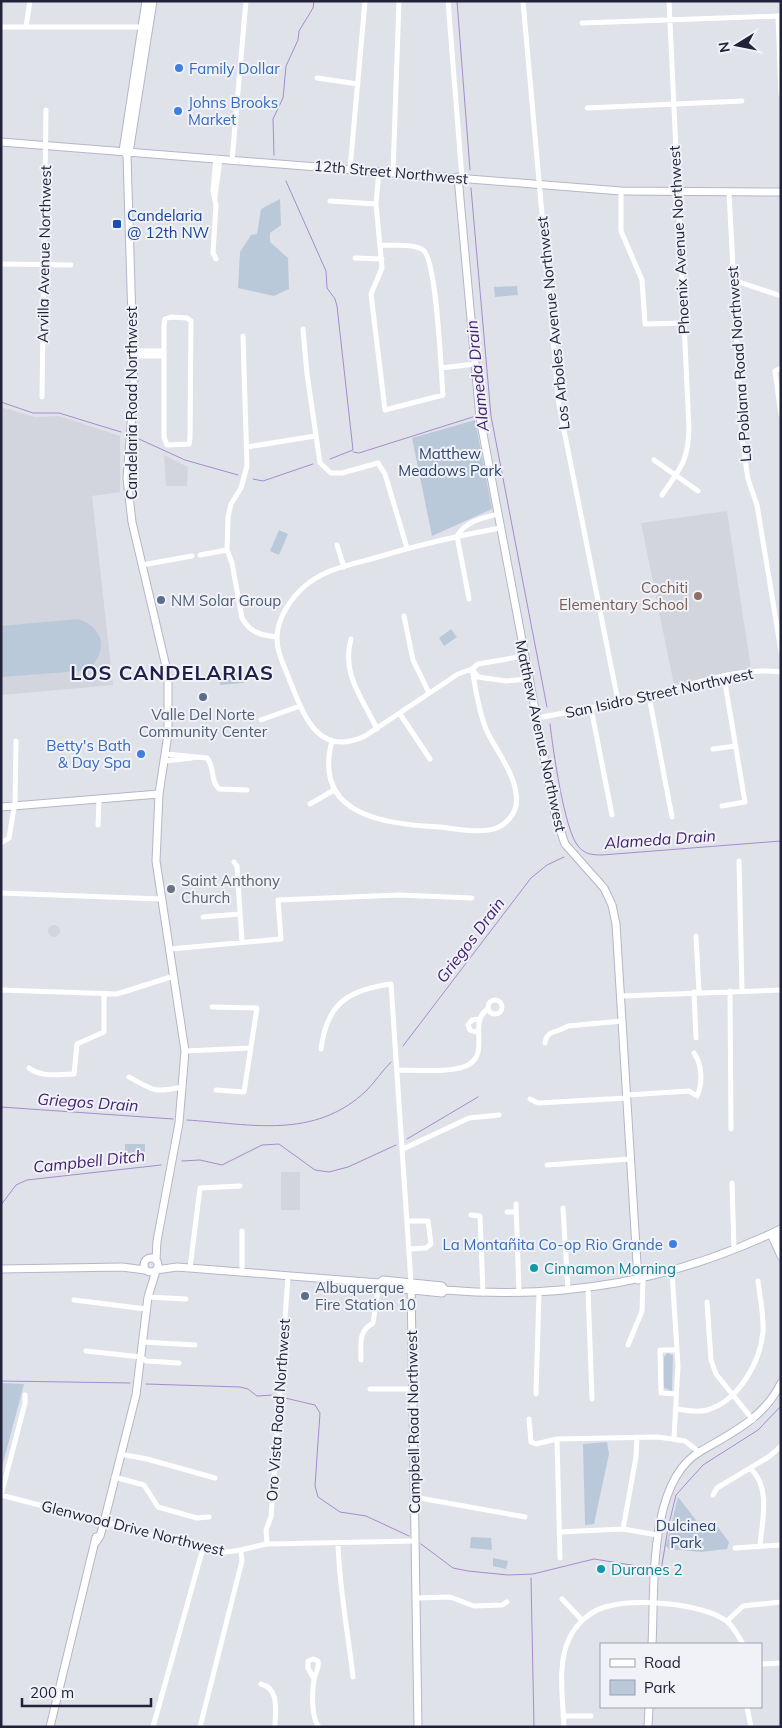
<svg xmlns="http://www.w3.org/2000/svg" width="782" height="1728" font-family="Mulish,sans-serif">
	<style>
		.built { fill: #d2d4de }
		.green { fill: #bac9da }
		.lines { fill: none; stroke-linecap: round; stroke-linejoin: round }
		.stream { stroke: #a68bcd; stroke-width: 1 }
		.secondary-casing { stroke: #b4b6c9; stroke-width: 9 }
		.street { stroke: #fff; stroke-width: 5 }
		.secondary { stroke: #fff; stroke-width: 7 }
		.shop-dot { fill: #3f7fe0; stroke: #f0f2f7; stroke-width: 2 }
		.transit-dot { fill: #1a4fb4; stroke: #f0f2f7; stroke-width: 2 }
		.education-dot { fill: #8d6e63; stroke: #f0f2f7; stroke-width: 2 }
		.service-dot { fill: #5c6f8a; stroke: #f0f2f7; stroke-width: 2 }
		.worship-dot { fill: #6b7280; stroke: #f0f2f7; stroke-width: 2 }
		.culture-dot { fill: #0f9aa8; stroke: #f0f2f7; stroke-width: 2 }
		.labels { text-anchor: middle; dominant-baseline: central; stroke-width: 4; stroke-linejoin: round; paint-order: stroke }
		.shop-label { font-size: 15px; fill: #366cbe; stroke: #f0f2f7; text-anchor: start }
		.street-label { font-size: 15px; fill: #22223a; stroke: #f0f2f7 }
		.transit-label { font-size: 15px; fill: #164399; stroke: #f0f2f7; text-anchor: start }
		.park-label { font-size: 15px; fill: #2f456e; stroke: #f0f2f7 }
		.education-label { font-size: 15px; fill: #785e54; stroke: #f0f2f7; text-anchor: end }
		.service-label { font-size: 15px; fill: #4e5e75; stroke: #f0f2f7; text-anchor: start }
		.worship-label { font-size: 15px; fill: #5b616d; stroke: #f0f2f7; text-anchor: start }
		.culture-label { font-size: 15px; fill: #0d838f; stroke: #f0f2f7; text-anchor: start }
		.water-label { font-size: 16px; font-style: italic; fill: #432072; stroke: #f0f2f7 }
		.district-label { font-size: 20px; font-weight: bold; letter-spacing: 1px; fill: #201f4a; stroke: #f0f2f7 }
	</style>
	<rect width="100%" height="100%" fill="#e0e2ea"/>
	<!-- built -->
	<path class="built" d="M1,407L35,417L59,416L120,436V492L92,496L113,685L1,695Z
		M164,455L188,467L187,486H166Z
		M727,511L751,669L674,685L641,523Z
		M48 931a6 6 0 1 1 12 0a6 6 0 1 1-12 0Z
		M281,1172H300V1210H281Z"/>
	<!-- green -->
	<path class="green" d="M280,199L281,225L270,233V242L288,258L289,289L274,296L238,288L240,252L251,235L257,234L261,209Z
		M517,286L518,295L495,297L494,287Z
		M475,420L492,509L432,536L412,438Z
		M279,530L288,534L279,555L270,551Z
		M78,619C92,624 105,635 100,652C98,659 93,663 93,670L1,677V626Z
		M451,629L457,637L444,646L439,638Z
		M243,671L244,683L220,685L219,673Z
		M125,1144H145V1153H125Z
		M667,1353L673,1355L672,1391L664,1388V1357Z
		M1,1383L24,1384L1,1471Z
		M607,1442L609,1454L594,1524L585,1525L583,1444Z
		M678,1497L699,1524L714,1522L729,1542L727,1549L701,1552L669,1549L666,1546Z
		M471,1537L491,1538L492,1550L470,1548Z
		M493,1558L508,1561L506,1569L493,1566Z"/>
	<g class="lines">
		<!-- stream -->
		<path class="stream" d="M457,1L470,170
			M274,155L273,119L283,98L286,66L298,40L299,31L313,8L314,1
			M286,181L326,271L327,288L335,299L337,306L353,450L330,459
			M471,188L491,416L547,707
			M1,402L33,413H59L121,432
			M139,439L185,460L238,475
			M353,452L359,453L476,416
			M253,479L263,481L313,464
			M550,724C553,749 564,829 578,846C584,854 592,855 602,855L781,841
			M403,1046L531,878L547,865L564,857
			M1,1107L173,1119
			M187,1120C251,1124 314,1140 366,1091C375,1082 382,1071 391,1062
			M407,1139L478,1097
			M182,1161L200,1160L222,1165L262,1145L279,1144L315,1170L329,1172L348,1167L396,1145
			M1,1205L16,1185L27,1180L161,1165
			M1,1381L130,1383
			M146,1384L240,1387L248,1389L257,1396L274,1395
			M285,1398L315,1405L320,1413L315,1486L318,1497L340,1512L366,1516L409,1536
			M421,1544L453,1568L468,1571L508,1575L533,1574L594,1559L650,1568
			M661,1571L668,1528L676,1495L703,1465L758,1430L781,1406
			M531,1578L534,1727"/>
		<!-- secondary casing -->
		<g class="secondary-casing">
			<path id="secondary" d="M146,1L123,151L127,155L134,387L127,478L132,522L168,675V734L159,794L156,861L185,1051L179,1123L157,1241L156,1260
				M1,142L621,191L781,192
				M129,153L153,1
				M458,177L480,418L555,815L565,844L604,888L612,905L616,924L638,1280
				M1,807L159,794
				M777,1231L781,1241
				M771,1234L781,1256
				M144 1265a7 7 0 1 1 14 0a7 7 0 1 1-14 0Z
				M1,1269L122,1267L145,1270
				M156,1270L177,1267L379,1283L383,1287L442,1293L445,1290C565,1300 672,1281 781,1229
				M379,1283L383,1280L442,1286L445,1290
				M411,1283L418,1727
				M96,1542L100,1536L104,1522L136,1395L148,1297L156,1271
				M652,1644C655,1591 647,1481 701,1451C732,1433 764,1418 781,1383
				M50,1727L96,1537
				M648,1727L649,1707"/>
		</g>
		<!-- street -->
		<path class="street" d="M448,1L462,178
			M523,1L559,405L618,701
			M778,16L781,95
			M582,23L781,16
			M1,27H144
			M26,27L30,1
			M317,78L358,84
			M587,108L742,101
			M232,160L246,1
			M350,169L365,1
			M379,171L376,204L382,268L371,294L385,410L443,395C441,373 437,259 423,250C413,243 392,246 381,245
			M393,172L399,1
			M621,191V231L642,280L645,324L684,323
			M729,193L742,438L748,479L757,505L781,651
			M215,197L220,159
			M330,201L376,204
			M355,258L382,259
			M216,259L213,253L216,205L213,191L216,158
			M1,264L71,265
			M733,280L781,296
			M171,317L187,318L191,321L190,438L189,444L167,445L164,437V325L165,319Z
			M303,329L307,374L320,463L331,473H342L378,463L385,474L407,548
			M243,336L247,466L241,488L231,504L228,517L227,550L232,563L242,618C250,633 261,635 277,637
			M133,351H164
			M133,356H164
			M441,368L475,364
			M781,368L775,371L781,415
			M42,397L46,110
			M247,447L315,436
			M654,460L698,491
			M662,495C680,469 688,462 689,429L669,1
			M500,528C456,536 414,546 371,559C349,565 323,570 305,586C291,598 277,618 277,638C277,653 285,668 290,681C304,716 318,758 365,736L458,674L472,669L478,664L524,656
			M457,536L469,599
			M457,536C466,521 482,518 498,514
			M337,545L344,567
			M200,555L227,550
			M142,565L192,556
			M404,616L413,660L429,693
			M351,639C341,674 363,699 377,729
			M473,670L478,677L506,681L529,679
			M649,696L672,817
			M591,708L612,815
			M400,714L430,759
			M537,718C575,711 612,704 650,695C691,686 738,666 781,672
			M261,720L300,706
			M332,741C312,816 385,824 440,827C457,829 480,834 497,828C506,824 514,815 516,806C520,778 496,752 486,729C478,710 476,689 472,669
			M713,749L736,746
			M166,754L207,758C215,767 210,781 219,789L247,790
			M165,761L192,758
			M310,804L334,790
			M722,806L745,802L724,677
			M98,825L99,799
			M1,843L9,838L15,802L16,741
			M739,861L742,991
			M234,862L237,866L242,942
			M1,893L161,899
			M203,917L240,914
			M696,936L699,992
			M170,949L281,939L278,900L399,895L472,898
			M1,990L117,994L174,976
			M730,991L731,1129
			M694,992L696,1038
			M621,996L781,990
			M488 1007a7 7 0 1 1 14 0a7 7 0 1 1-14 0Z
			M212,1007L257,1008L244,1092L216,1090
			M479,1033L470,1030L468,1025L472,1020L480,1019
			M545,1043C547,1029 558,1033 568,1026L622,1021
			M321,1049C327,1003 348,990 391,984L411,1283
			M185,1051L251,1048
			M29,1068C42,1078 58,1074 74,1074L77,1044L104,1032V994
			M397,1070C416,1070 449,1073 466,1066C492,1055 467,1022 488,1009
			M129,1077C154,1091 154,1093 183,1087
			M627,1095L689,1091L697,1096C703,1083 702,1064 694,1053
			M530,1099L538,1103L627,1098
			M403,1149L469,1118L499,1115
			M547,1165L630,1159
			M732,1183L734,1249
			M516,1204L519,1293
			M563,1208L568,1290
			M507,1212H516
			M471,1215L480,1216L483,1293
			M407,1221H428L431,1244L426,1248L409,1249
			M242,1231V1272
			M190,1268L200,1188L240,1186
			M672,1272L678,1366L674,1438
			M588,1289L592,1399
			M148,1297L186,1299
			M74,1300L146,1309
			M707,1302L711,1360L716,1374L753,1420
			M143,1342L195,1345
			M628,1345L642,1311L643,1279
			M86,1351L141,1357L146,1361L179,1363
			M361,1360C361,1344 358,1331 373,1323L379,1283
			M370,1389H412
			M536,1394L539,1293
			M676,1394L661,1393L660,1350H677
			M676,1409C686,1410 697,1413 707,1410C739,1401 760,1362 763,1332C764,1315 760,1298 758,1281
			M529,1419L531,1442L536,1444L557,1439L658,1437L685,1441L699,1452
			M557,1439L560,1558
			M120,1454L147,1459L215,1478
			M751,1469C771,1488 762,1521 760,1546
			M114,1477L144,1485L158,1507L197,1518L209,1517
			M1,1495L219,1552C238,1553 249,1547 267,1544L415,1541
			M1,1495L25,1403V1395
			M713,1495L717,1488L770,1456L781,1446
			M414,1497L525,1517
			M623,1529L636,1457L637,1437
			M559,1532L623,1529L658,1535
			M338,1542C339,1587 348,1632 353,1677
			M267,1544L266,1530L271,1517L288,1276
			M735,1548L781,1545
			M416,1598L450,1597L474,1606L502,1605L507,1602
			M562,1599L582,1620
			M727,1621L743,1606L781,1602
			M761,1664L781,1663
			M314,1679L308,1668V1661L313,1659L318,1661C320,1668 315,1672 314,1680C312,1692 311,1718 319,1727
			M261,1684C280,1689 275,1711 275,1727
			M747,1707L751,1727
			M563,1716H591
			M153,1727L203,1548
			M200,1727L242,1561L241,1552
			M564,1727C563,1700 557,1664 569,1639C576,1624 589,1612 605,1607C634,1598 699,1603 725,1620C732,1624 739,1637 743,1644"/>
		<!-- secondary -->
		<use href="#secondary" class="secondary"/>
	</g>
	<!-- markers -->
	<g class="shop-dot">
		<circle cx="179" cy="68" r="5"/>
		<circle cx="178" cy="111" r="5"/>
		<circle cx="141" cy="754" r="5"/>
		<circle cx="673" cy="1244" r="5"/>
	</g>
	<rect class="transit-dot" x="112" y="219" width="10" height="10" rx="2.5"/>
	<circle class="education-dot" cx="698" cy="596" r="5"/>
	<g class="service-dot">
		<circle cx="161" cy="600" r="5"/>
		<circle cx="203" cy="697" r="5"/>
		<circle cx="305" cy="1296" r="5"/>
	</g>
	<circle class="worship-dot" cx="171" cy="889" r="5"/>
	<g class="culture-dot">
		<circle cx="534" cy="1268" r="5"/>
		<circle cx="601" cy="1569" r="5"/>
	</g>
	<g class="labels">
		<!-- shop labels -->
		<g class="shop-label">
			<text x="189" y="68">Family Dollar</text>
			<text x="188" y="102">Johns Brooks<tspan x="188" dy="17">Market</tspan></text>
			<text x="131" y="745" text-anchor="end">Betty's Bath<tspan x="131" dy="17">&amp; Day Spa</tspan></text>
			<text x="663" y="1244" text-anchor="end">La Montañita Co-op Rio Grande</text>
		</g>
		<!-- street labels -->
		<g class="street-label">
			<text transform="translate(391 172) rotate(5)">12th Street Northwest</text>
			<text transform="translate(679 240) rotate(-93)">Phoenix Avenue Northwest</text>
			<text transform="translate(44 254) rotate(-89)">Arvilla Avenue Northwest</text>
			<text transform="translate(553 323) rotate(-96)">Los Arboles Avenue Northwest</text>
			<text transform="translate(739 364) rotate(-94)">La Poblana Road Northwest</text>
			<text transform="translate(131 403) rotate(-90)">Candelaria Road Northwest</text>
			<text transform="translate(659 693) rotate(-12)">San Isidro Street Northwest</text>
			<text transform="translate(541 736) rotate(78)">Matthew Avenue Northwest</text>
			<text transform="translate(278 1410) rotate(-86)">Oro Vista Road Northwest</text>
			<text transform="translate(413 1422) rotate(-91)">Campbell Road Northwest</text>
			<text transform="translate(133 1528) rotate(14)">Glenwood Drive Northwest</text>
		</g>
		<!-- transit labels -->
		<g class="transit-label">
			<text x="127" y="215">Candelaria<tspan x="127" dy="17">@ 12th NW</tspan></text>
		</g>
		<!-- park labels -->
		<g class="park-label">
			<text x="450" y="453">Matthew<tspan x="450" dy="17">Meadows Park</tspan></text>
			<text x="686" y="1525">Dulcinea<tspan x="686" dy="17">Park</tspan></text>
		</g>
		<!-- education labels -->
		<g class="education-label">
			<text x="688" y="587">Cochiti<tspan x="688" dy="17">Elementary School</tspan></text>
		</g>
		<!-- service labels -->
		<g class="service-label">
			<text x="171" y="600">NM Solar Group</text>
			<text x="203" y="714" text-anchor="middle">Valle Del Norte<tspan x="203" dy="17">Community Center</tspan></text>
			<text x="315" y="1287">Albuquerque<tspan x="315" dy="17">Fire Station 10</tspan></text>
		</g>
		<!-- worship labels -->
		<g class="worship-label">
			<text x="181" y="880">Saint Anthony<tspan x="181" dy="17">Church</tspan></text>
		</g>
		<!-- culture labels -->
		<g class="culture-label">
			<text x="544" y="1268">Cinnamon Morning</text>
			<text x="611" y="1569">Duranes 2</text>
		</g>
		<!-- water labels -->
		<g class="water-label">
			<text transform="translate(477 376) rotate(-96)">Alameda Drain</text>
			<text transform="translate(660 839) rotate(-4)">Alameda Drain</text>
			<text transform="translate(470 940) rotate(-53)">Griegos Drain</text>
			<text transform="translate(88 1102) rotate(4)">Griegos Drain</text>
			<text transform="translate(89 1161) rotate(-6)">Campbell Ditch</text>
		</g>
		<!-- district labels -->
		<g class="district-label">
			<text x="172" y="672">LOS CANDELARIAS</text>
		</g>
	</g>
	<!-- border -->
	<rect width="782" height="1728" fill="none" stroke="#22223a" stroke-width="5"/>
	<!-- legend -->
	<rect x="600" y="1643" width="162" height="65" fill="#f0f2f7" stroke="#9e9fab"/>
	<rect x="610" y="1659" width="25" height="8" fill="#ffffff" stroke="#9e9fab"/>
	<text x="644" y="1668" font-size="15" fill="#22223a">Road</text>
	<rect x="610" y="1680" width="25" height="15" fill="#bac9da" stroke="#9e9fab"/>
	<text x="644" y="1693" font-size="15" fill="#22223a">Park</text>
	<!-- north arrow -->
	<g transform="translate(737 45) rotate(260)" stroke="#f0f2f7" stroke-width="4" paint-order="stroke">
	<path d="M0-4L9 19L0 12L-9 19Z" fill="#22223a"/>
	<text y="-8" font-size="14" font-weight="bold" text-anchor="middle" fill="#22223a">N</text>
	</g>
	<!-- scale -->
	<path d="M22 1698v8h129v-8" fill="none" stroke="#22223a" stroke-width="2.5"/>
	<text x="30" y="1698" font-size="15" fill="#22223a" stroke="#f0f2f7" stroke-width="4" paint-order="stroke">200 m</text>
</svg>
